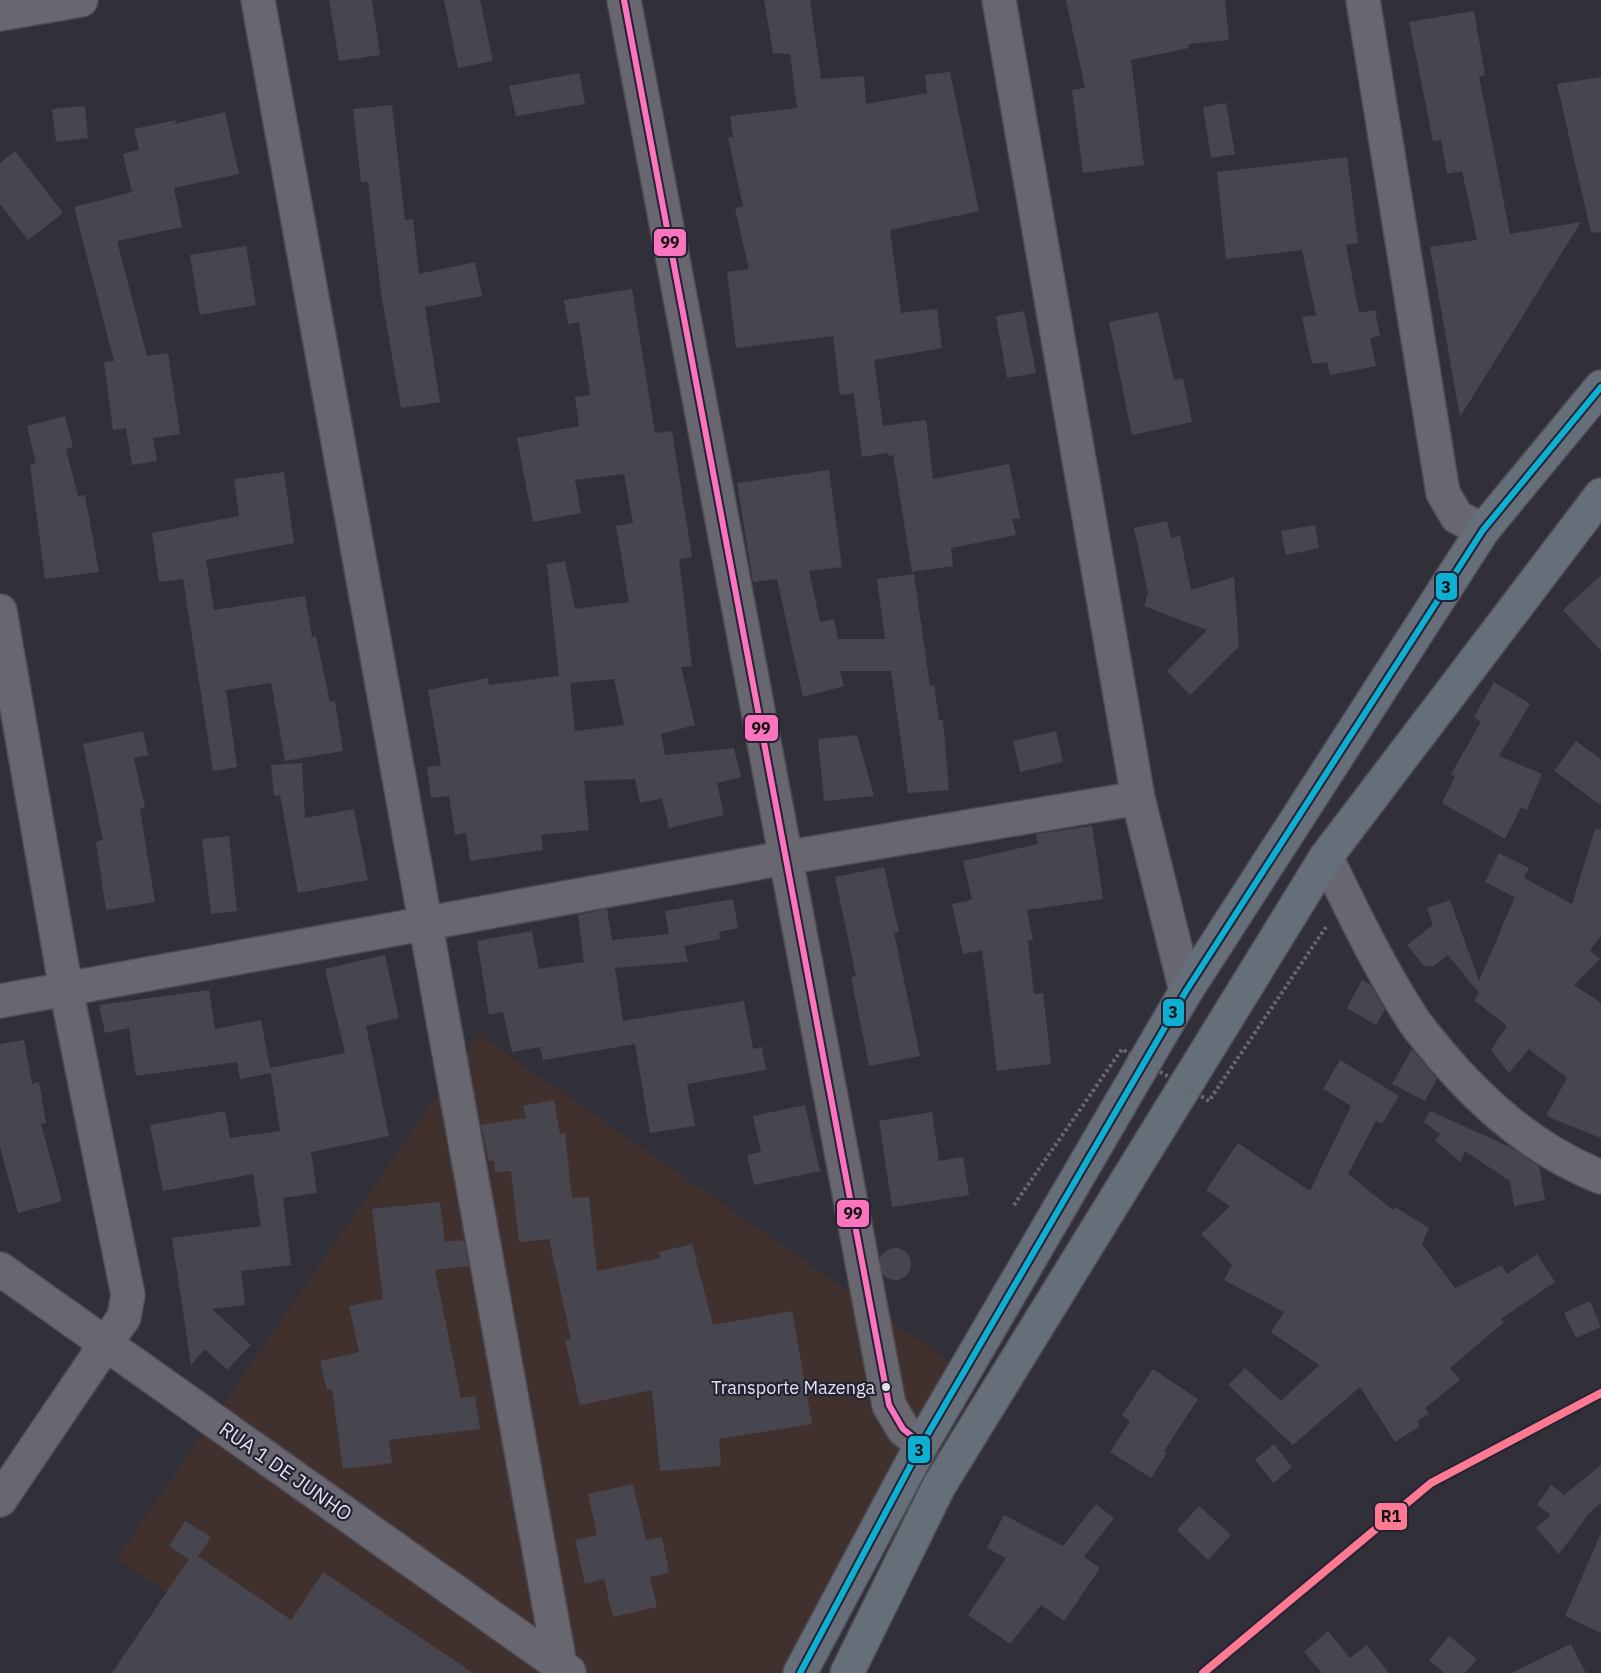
<svg xmlns="http://www.w3.org/2000/svg" width="1601" height="1673" font-family="'IBM Plex Sans',sans-serif">
	<style>
		.commercial { fill: #41312e }
		.building { fill: #47464e; fill-rule: evenodd }
		.lines { fill: none; stroke-linecap: round; stroke-linejoin: round }
		.minor-casing { stroke: #4e4d56; stroke-width: 36 }
		.highway-casing { stroke: #4e4d56; stroke-width: 36 }
		.minor { stroke: #68676f; stroke-width: 33 }
		.highway { stroke: #666e79; stroke-width: 33 }
		.path-bridge { stroke: #69686f; stroke-width: 4; stroke-dasharray: 3 3; stroke-linecap: butt }
		.bus-1-casing { stroke: #242233; stroke-width: 10 }
		.bus-2-casing { stroke: #242233; stroke-width: 10 }
		.bus-1 { stroke: #fc73be; stroke-width: 6 }
		.bus-2 { stroke: #0dafd3; stroke-width: 6 }
		.rail-1-casing { stroke: #242233; stroke-width: 12 }
		.rail-1 { stroke: #fe7a93; stroke-width: 8 }
		.bus-dot { fill: #e3e2ee; stroke: #242233; stroke-width: 2 }
		.labels { text-anchor: middle; dominant-baseline: central; stroke-width: 4.5; stroke-linejoin: round; paint-order: stroke }
		.bus-label { font-size: 18px; fill: #e3e2ee; stroke: #242233; text-anchor: end }
		.street-label { font-size: 20px; fill: #e3e2ee; stroke: #242233 }
		.line-badge { stroke: #242233; stroke-width: 2 }
		.pale-badge-label { font-size: 16px; text-anchor: middle; font-weight: bold; fill: #111 }
	</style>
	<rect width="100%" height="100%" fill="#313039"/>
	<!-- commercial -->
	<path class="commercial" d="M479,1035L957,1367L799,1673H271L274,1667L117,1558Z"/>
	<!-- building -->
	<path class="building" d="M329,0H372L380,55L339,61Z
		M444,0H480L493,61L458,68Z
		M764,0H810L821,79L864,76L866,104L927,93L925,75L950,72L979,211L890,230L901,313L937,309L942,348L874,360L883,426L926,420L933,479L1009,464L1020,518L1012,519L1016,535L951,548L953,566L912,572L893,455L889,456L888,453L862,457L854,393L840,395L833,336L736,348L727,272L749,269L735,208L743,206L728,138L733,137L730,116L797,108L790,54L773,53Z
		M1066,0H1225L1229,40L1188,44L1189,48L1131,60L1144,165L1083,173L1072,90L1085,88Z
		M1474,11L1485,75L1479,76L1510,234L1581,222L1460,417L1430,247L1477,240L1462,171L1447,174L1441,140L1433,141L1409,22Z
		M579,73L585,104L516,116L509,86Z
		M1601,77V232L1591,233L1557,84Z
		M1226,103L1235,154L1211,158L1203,107Z
		M392,105L405,220L413,219L419,274L475,262L482,296L425,307L440,402L401,408L381,293L368,182H361L353,109Z
		M85,106L88,138L56,142L52,109Z
		M225,112L239,174L174,188L182,227L117,241L147,356L168,353L180,434L153,438L157,461L132,465L126,428L113,430L104,362L114,361L74,207L132,192L123,154L139,150L134,129L177,120L174,124Z
		M15,151L63,213L28,240L0,204V163Z
		M1347,157L1358,243L1346,245L1359,313L1375,310L1380,336L1370,338L1376,366L1330,375L1327,362L1312,364L1302,317L1316,315L1302,250L1226,259L1217,172Z
		M246,246L256,305L200,315L190,255Z
		M632,289L655,433L672,431L692,557L679,559L692,666L681,667L695,725L661,734L665,755L734,748L741,777L717,783L724,815L669,828L662,798L640,803L635,779L584,781L589,830L541,835L543,850L470,861L466,833L455,835L449,796L431,798L427,767L441,765L428,690L488,678L489,685L559,676L547,564L565,561L575,609L629,602L616,526L633,523L624,474L575,480L581,513L533,522L517,438L579,426L575,397L590,395L579,322L568,324L564,300ZM614,679L624,725L575,731L570,683Z
		M1024,311L1036,373L1007,378L996,316Z
		M1158,312L1174,380L1183,378L1192,422L1132,435L1109,322Z
		M65,416L73,447L66,449L78,496L85,495L99,572L45,579L30,465L36,463L27,426Z
		M829,470L842,567L809,571L820,622L834,619L838,639H885L877,579L914,574L930,686L934,685L939,720H943L949,790L908,793L891,671H840L844,686L803,697L777,579L753,582L737,483Z
		M284,472L294,543L206,560L214,610L305,596L312,637L316,636L330,702L335,701L343,751L285,761L271,683L226,690L237,767L213,771L183,579L159,582L152,533L239,516L234,479Z
		M1167,521L1171,538L1180,536L1191,590L1234,577L1239,646L1190,695L1167,671L1207,630L1144,606L1148,593L1134,528Z
		M1315,525L1319,548L1286,555L1281,531Z
		M1601,575V651L1563,610Z
		M1494,682L1530,704L1499,756L1542,774L1527,810L1521,807L1505,839L1442,803L1455,777L1451,774L1481,722L1474,717Z
		M143,731L148,755L134,758L145,808L140,809L155,902L106,910L96,842L103,840L83,744Z
		M1056,731L1063,762L1020,772L1013,741Z
		M857,735L874,796L824,801L818,739Z
		M1576,741L1601,759V805L1554,771Z
		M302,763L305,818L354,809L368,880L298,893L280,795L274,796L271,765Z
		M1092,826L1103,899L1027,910L1033,940L1028,941L1034,994L1043,993L1051,1064L997,1071L982,950L963,954L952,904L972,900L963,861L1038,844L1036,834Z
		M1595,829L1601,830V936L1590,950L1600,959L1574,985L1601,1003V1138L1546,1116L1567,1078L1529,1049L1509,1073L1491,1050L1507,1026L1474,1000L1479,993L1448,955L1434,966H1424L1407,945L1433,925L1427,908L1450,900L1479,981L1517,892L1514,897L1485,882L1499,853L1529,868L1524,878L1572,904Z
		M229,836L237,911L211,914L202,839Z
		M884,867L899,932L894,933L920,1056L869,1066L851,977L856,976L835,877Z
		M733,899L738,928L719,932L720,939L684,946L688,962L615,968L623,1021L744,1001L753,1049L762,1047L766,1070L687,1084L695,1126L650,1133L635,1044L543,1060L540,1047L512,1052L503,1012L489,1015L477,941L532,931L539,969L584,962L578,915L607,909L612,940L669,934L665,911Z
		M385,955L399,1018L366,1026L389,1136L311,1152L317,1193L283,1198L291,1265L241,1271L245,1305L212,1309L251,1345L227,1370L205,1349L191,1365L172,1238L261,1226L253,1174L163,1191L150,1125L225,1111L230,1138L280,1131L270,1068L345,1053L325,969Z
		M1362,980L1370,984L1385,1010L1376,1025L1347,1008Z
		M209,990L215,1029L261,1020L271,1073L240,1079L237,1062L136,1076L129,1028L105,1033L99,1005Z
		M24,1040L32,1084L39,1082L46,1123L41,1124L62,1201L18,1213L0,1147V1044Z
		M1412,1049L1437,1079L1425,1101L1392,1084Z
		M1340,1060L1399,1096L1382,1124L1376,1121L1348,1174L1393,1210L1395,1207L1429,1228L1422,1244L1455,1288L1502,1265L1507,1274L1537,1254L1555,1282L1501,1319L1504,1322L1450,1368L1460,1380L1425,1408L1429,1414L1417,1421L1420,1426L1395,1442L1360,1387L1293,1445L1228,1385L1245,1368L1281,1401L1319,1365L1271,1332L1284,1312L1224,1280L1232,1265L1201,1234L1230,1206L1206,1190L1238,1143L1310,1191L1351,1106L1323,1089Z
		M554,1100L560,1134L565,1133L572,1198L589,1197L597,1271L660,1258L659,1252L692,1244L713,1325L792,1311L812,1424L719,1439L721,1466L660,1471L652,1390L580,1405L565,1340L571,1339L549,1239L519,1242L511,1171L495,1172L494,1161H489L481,1125L526,1118L523,1106Z
		M805,1105L820,1171L754,1185L747,1155L761,1152L753,1116Z
		M1430,1111L1510,1147L1539,1166L1545,1200L1514,1206L1510,1181L1465,1151L1460,1162L1435,1140L1440,1134L1424,1122Z
		M932,1112L939,1161L963,1157L969,1195L892,1207L879,1121Z
		M440,1202L445,1242L464,1240L469,1266L435,1270L461,1398L475,1396L480,1429L389,1440L392,1463L343,1469L332,1389L327,1390L320,1361L359,1352L349,1306L383,1299L372,1209Z
		M879 1264a16 16 0 1 1 32 0a16 16 0 1 1-32 0Z
		M1590,1301L1601,1327L1576,1338L1564,1313Z
		M1153,1369L1198,1399L1164,1451L1167,1453L1151,1478L1110,1452L1130,1421L1122,1415Z
		M1274,1444L1292,1467L1274,1483L1255,1460Z
		M1601,1465V1503L1590,1512L1559,1554L1536,1528L1551,1515L1537,1505L1551,1485L1564,1495Z
		M633,1484L646,1540L662,1537L669,1573L650,1577L657,1607L613,1617L604,1579L585,1584L575,1540L597,1535L588,1494Z
		M1096,1504L1114,1518L1084,1557L1100,1568L1064,1621L1041,1605L1010,1644L968,1615L1006,1558L987,1548L1004,1515L1063,1546Z
		M1199,1506L1231,1535L1208,1560L1177,1530Z
		M185,1521L211,1537L198,1556L291,1620L323,1572L473,1673H112L189,1559L169,1546Z
		M1601,1533V1633L1565,1616Z
		M1328,1631L1350,1658L1367,1645L1389,1673H1322L1304,1652Z
		M1449,1636L1477,1659L1465,1673H1444L1429,1660Z
		M1571,1644L1586,1673H1511Z"/>
	<g class="lines">
		<!-- minor casing -->
		<g class="minor-casing">
			<path id="minor" d="M258,0L560,1665
				M624,0L889,1405L903,1429L922,1444
				M999,0L1138,798L1186,991
				M1363,0L1443,493L1457,517L1483,530
				M0,14L81,0
				M0,611L66,989L128,1295L124,1317L0,1500
				M1326,857C1353,912 1379,967 1412,1018C1420,1031 1431,1042 1440,1054C1485,1107 1536,1151 1601,1177
				M0,1001L784,858L1138,798
				M0,1269L569,1672"/>
		</g>
		<!-- highway casing -->
		<g class="highway-casing">
			<path id="highway" d="M800,1673L922,1444L1186,991L1483,530L1601,387
				M847,1673L939,1486L1326,857L1601,495"/>
		</g>
		<!-- minor -->
		<use href="#minor" class="minor"/>
		<!-- highway -->
		<use href="#highway" class="highway"/>
		<!-- path-bridge -->
		<path class="path-bridge" d="M1014,1205L1122,1049L1209,1101L1326,927"/>
		<!-- bus-1 casing -->
		<g class="bus-1-casing">
			<path id="bus-1" d="M624,0L889,1405L903,1429L922,1444"/>
		</g>
		<!-- bus-2 casing -->
		<g class="bus-2-casing">
			<path id="bus-2" d="M800,1673L922,1444L1186,991L1483,530L1601,387"/>
		</g>
		<!-- bus-1 -->
		<use href="#bus-1" class="bus-1"/>
		<!-- bus-2 -->
		<use href="#bus-2" class="bus-2"/>
		<!-- rail-1 casing -->
		<g class="rail-1-casing">
			<path id="rail-1" d="M1203,1673L1431,1483L1601,1393"/>
		</g>
		<!-- rail-1 -->
		<use href="#rail-1" class="rail-1"/>
	</g>
	<!-- markers -->
	<circle class="bus-dot" cx="886" cy="1387" r="5"/>
	<g class="labels">
		<!-- bus labels -->
		<g class="bus-label">
			<text x="875" y="1387">Transporte Mazenga</text>
		</g>
		<!-- street labels -->
		<g class="street-label">
			<text transform="translate(286 1471) rotate(35)">RUA 1 DE JUNHO</text>
		</g>
	</g>
	<g class="line-badge">
		<rect x="653" y="228" width="34" height="29" rx="6" fill="#fc73be"/>
		<rect x="1435" y="572" width="23" height="29" rx="6" fill="#0dafd3"/>
		<rect x="744" y="714" width="35" height="28" rx="6" fill="#fc73be"/>
		<rect x="1162" y="998" width="23" height="29" rx="6" fill="#0dafd3"/>
		<rect x="836" y="1199" width="34" height="29" rx="6" fill="#fc73be"/>
		<rect x="907" y="1435" width="24" height="29" rx="6" fill="#0dafd3"/>
		<rect x="1374" y="1502" width="34" height="29" rx="6" fill="#fe7a93"/>
	</g>
	<g class="pale-badge-label">
		<text x="670" y="248">99</text>
		<text x="1446" y="593">3</text>
		<text x="761" y="734">99</text>
		<text x="1173" y="1018">3</text>
		<text x="853" y="1219">99</text>
		<text x="919" y="1456">3</text>
		<text x="1391" y="1522">R1</text>
	</g>
</svg>
